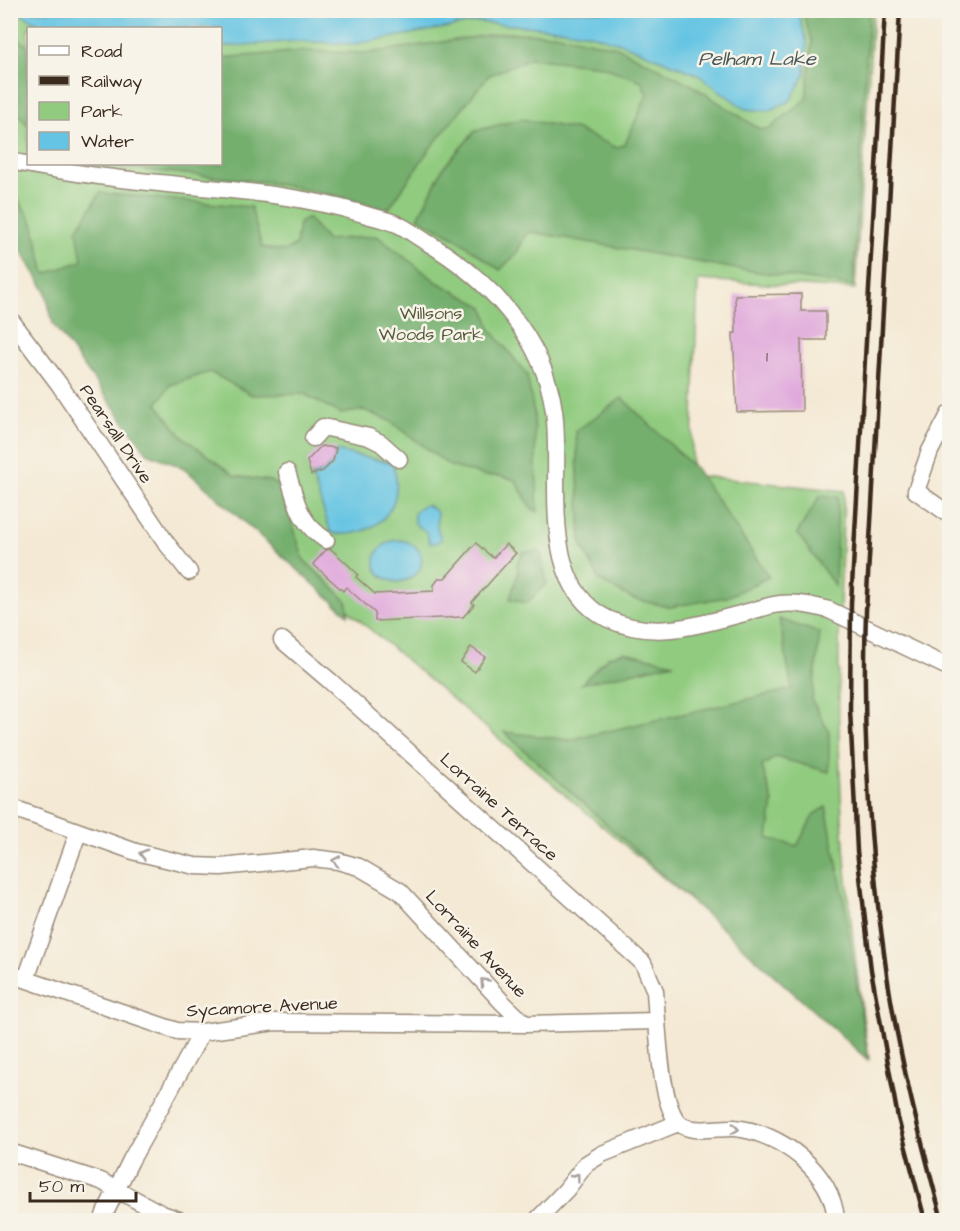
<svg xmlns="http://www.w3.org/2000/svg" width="960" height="1231" font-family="'Architects Daughter',sans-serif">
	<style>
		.green { fill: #90cb7f; stroke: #667a4e; stroke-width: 1.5; fill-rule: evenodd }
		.forest { fill: #74af6e; stroke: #586c46; stroke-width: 1.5 }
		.water { fill: #65c4e3; stroke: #507780; stroke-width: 1.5 }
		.building { fill: #e0a9dc }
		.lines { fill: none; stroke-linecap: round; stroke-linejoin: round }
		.minor-casing { stroke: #988a79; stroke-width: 19 }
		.minor { stroke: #fff; stroke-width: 16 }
		.rail { stroke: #3b2a1e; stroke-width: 4.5 }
		.oneway { stroke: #a79f9a }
		.labels { text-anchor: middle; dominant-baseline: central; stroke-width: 5; stroke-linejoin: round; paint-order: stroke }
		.number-label { font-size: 15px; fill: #644a4e }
		.park-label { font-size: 18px; fill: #545a3b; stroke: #f7f3e8 }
		.street-label { font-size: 18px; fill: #3b2a1e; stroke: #f7f3e8 }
		.water-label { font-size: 20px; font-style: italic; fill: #485859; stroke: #f7f3e8 }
	</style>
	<rect width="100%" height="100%" fill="#f7f3e8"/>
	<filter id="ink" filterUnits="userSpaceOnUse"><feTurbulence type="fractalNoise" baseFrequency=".0167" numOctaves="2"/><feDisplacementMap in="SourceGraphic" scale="12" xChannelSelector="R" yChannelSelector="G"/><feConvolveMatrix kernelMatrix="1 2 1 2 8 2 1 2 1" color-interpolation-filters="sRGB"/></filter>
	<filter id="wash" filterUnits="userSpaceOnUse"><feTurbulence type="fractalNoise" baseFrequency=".008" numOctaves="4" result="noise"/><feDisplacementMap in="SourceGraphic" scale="24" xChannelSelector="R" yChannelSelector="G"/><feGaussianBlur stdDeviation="1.35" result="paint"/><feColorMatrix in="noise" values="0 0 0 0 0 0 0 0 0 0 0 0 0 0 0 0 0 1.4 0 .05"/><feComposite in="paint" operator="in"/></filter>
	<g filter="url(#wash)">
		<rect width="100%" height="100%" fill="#f4e9d4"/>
		<!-- green -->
		<path class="green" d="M10,11H873L855,289L698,280L691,475L844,491C840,593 836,695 841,796C845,884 856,971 869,1058L790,985L352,614L202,469L45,274L11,227ZM28,28H220V164H28Z"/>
		<!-- forest -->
		<path class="forest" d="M802,11H869L853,286L731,268L532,232L526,234L517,253L500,270L454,237L418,218L443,168L475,131L521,119L575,129L617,148L625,144L647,95L642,81L601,66L530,58L488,76L428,151L390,207L385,210L334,195L266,182L83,164H220L221,58L304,51L368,53L502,33L554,34L617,47L692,85L759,129H769L806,99L812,42Z
			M11,31L28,47V126L11,105Z
			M10,187L33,223L45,274L82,261L77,230L100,193L251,207L262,247L284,251L296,245L299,223L308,218L326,240L377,236L437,282L484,307L491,330L527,374L534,413L538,512L532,509L515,480L499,476H485L450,466L390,421L364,410L341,414L304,394L252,395L210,372L170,385L157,404L182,436L235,476L270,481L282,488L303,559L347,601L348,615L184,468L147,453L53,324L45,290L11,234Z
			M622,398L696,469L769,577L727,597L670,607L633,599L600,581L581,544L576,431Z
			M820,496L838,497L835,586L797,533Z
			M540,551L547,583L527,603L510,599L518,573L517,564L523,552Z
			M779,619L820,633L812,700L829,732V772L776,757L762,766L773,802L768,838L797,846L814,814L826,807L843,894L868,1060L504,732L569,740L792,689Z
			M624,652L674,663L581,684L608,657Z"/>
		<!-- water -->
		<path class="water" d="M19,11H798L807,42L805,75L790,101L768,111L745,109L697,74L623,44L590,34L559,29L477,22L355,44L296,41L221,47L220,28H49L22,15Z
			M336,451L392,463C409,506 375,541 331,533L312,476C326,471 333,465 336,451Z
			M427,505L431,507L437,513V527L441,539L437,543H430C428,540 428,536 427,533C425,529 422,530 419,527C408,518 416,507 427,505Z
			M396,540C430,541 430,578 398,582C368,579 367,547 396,540Z"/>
		<g id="blocks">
			<!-- building -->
			<path class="building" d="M801,294V311H826V340H801L802,411L737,412L733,333H736L735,295Z
				M321,446L336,448L333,461L323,471L311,475L307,461Z
				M476,543L493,558L506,544L516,553L472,602L474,605L463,617L375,621V613L346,587L343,591L313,564L326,550L331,549L358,574L356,577L375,594L434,591V585L439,578H445Z
				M471,647L485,657L475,672L461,662Z"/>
		</g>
	</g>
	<g filter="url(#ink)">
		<use href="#blocks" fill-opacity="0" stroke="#988a79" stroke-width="1.5"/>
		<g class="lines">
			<!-- minor casing -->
			<g class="minor-casing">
				<path id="minor" d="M10,161C45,168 79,174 114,178C197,189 279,189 360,213C372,217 385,219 397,224C406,228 416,236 425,241C487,278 544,336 554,411C563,475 536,585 608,619C655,641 702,624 748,612C759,609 770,605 780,604C797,602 813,606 829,610L950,668
					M10,319L59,384L167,544L189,572
					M950,413L930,451L916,491L950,515
					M313,438L323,427L369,437L381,443L399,459
					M287,472C297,502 298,522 326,540
					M282,640L330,681L643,963L655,991L657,1021
					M10,807L136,852L195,866L221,867L313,858L338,861L359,867L400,891L503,1003L525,1024
					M10,974L177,1031L202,1032L275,1022L525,1024L657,1021C659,1045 662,1109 680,1124C693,1134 718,1127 734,1128C780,1132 833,1172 836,1220
					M26,979L78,833
					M10,1152L101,1181L162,1214L179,1220
					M103,1220L105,1213L131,1160L202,1032
					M537,1220L566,1190L586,1164L602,1154L678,1123"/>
			</g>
			<!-- minor -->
			<use href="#minor" class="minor"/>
			<!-- rail -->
			<path class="rail" d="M885,10L851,603L850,709L857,851L871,970L898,1118L925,1220
				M900,10L866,611C862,729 869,850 886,968C898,1053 920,1137 942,1220"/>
		</g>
		<!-- one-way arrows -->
		<defs><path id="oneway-chevron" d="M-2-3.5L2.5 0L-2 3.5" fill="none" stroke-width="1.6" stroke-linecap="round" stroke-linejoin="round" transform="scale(1.5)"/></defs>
		<g class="oneway">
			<use href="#oneway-chevron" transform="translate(143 854) rotate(-165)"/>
			<use href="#oneway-chevron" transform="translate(336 861) rotate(-169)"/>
			<use href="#oneway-chevron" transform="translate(484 982) rotate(-133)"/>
			<use href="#oneway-chevron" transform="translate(735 1129) rotate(7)"/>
			<use href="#oneway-chevron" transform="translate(576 1177) rotate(-53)"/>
		</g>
	</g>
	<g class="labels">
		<!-- number labels -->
		<g class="number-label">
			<text x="767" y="357">1</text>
		</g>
		<!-- park labels -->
		<g class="park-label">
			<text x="431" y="313">Willsons<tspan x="431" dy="21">Woods Park</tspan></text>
		</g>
		<!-- street labels -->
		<g class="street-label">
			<text transform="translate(116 434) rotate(56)">Pearsall Drive</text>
			<text transform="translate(499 807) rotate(42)">Lorraine Terrace</text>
			<text transform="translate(476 944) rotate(47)">Lorraine Avenue</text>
			<text transform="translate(262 1007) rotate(-3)">Sycamore Avenue</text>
		</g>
		<!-- water labels -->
		<g class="water-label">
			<text x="757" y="59">Pelham Lake</text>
		</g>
	</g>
	<!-- margin -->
	<rect width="960" height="1231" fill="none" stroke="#f7f3e8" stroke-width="36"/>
	<!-- legend -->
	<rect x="27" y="27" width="195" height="138" fill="#f7f3e8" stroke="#aca397" stroke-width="1.5"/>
	<rect x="39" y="46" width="30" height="9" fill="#ffffff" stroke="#aca397" stroke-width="1.5"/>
	<text x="81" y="57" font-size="18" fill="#3b2a1e">Road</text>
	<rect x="39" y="76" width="30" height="9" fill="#3b2a1e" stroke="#aca397" stroke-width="1.5"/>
	<text x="81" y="87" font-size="18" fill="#3b2a1e">Railway</text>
	<rect x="39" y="102" width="30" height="18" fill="#90cb7f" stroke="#aca397" stroke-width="1.5"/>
	<text x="81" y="117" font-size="18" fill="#3b2a1e">Park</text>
	<rect x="39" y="132" width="30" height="18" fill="#65c4e3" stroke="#aca397" stroke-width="1.5"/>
	<text x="81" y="147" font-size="18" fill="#3b2a1e">Water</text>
	<!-- scale -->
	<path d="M30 1192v9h106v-9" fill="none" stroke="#3b2a1e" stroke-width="3"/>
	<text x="39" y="1192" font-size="18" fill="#3b2a1e" stroke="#f7f3e8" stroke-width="4.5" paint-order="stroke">50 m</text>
</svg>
